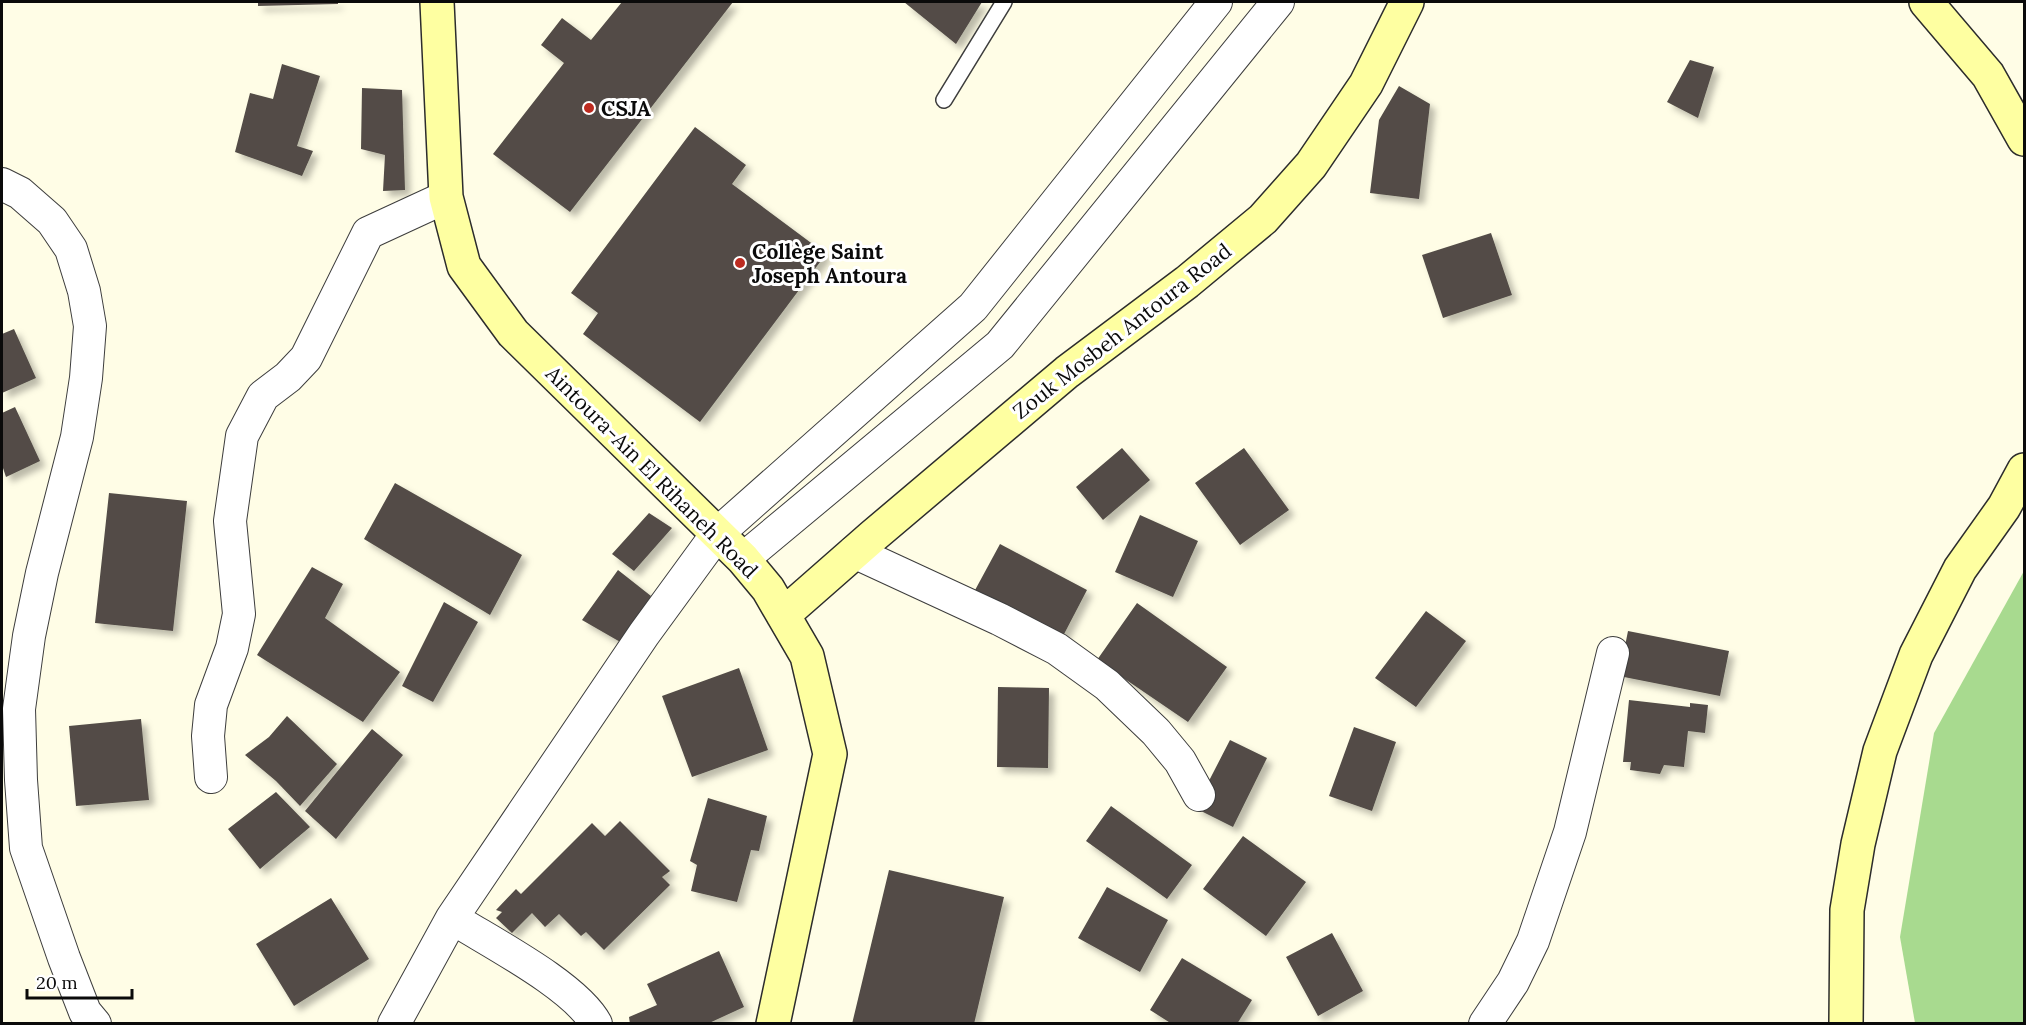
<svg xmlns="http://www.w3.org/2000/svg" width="2026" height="1025" font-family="Lora,serif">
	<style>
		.forest { fill: #a8da8f }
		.building { fill: #524c46; filter: url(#shadow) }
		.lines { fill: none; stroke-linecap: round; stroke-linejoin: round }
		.lane-casing { stroke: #3d3d3d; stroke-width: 18 }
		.street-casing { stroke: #3d3d3d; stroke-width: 34 }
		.secondary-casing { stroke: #2c2c2c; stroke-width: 36 }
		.lane { stroke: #fff; stroke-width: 15 }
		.street { stroke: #fff; stroke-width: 32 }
		.secondary { stroke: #feffa1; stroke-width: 33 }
		.poi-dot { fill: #bc2b20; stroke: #fff; stroke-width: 2 }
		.labels { text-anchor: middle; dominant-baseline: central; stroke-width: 6; stroke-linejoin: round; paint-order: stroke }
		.poi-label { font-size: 21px; font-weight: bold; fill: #0a0a0a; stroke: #fff; text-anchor: start }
		.street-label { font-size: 21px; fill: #0a0a0a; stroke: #fff }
	</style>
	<defs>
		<filter id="shadow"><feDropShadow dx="5.5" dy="5.5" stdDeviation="3" flood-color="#0004"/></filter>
	</defs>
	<rect width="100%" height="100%" fill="#fffde6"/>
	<!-- forest -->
	<path class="forest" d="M2024,571V1023H1915L1900,937L1934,733Z"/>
	<!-- building -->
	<path class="building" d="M258,2H338V4L258,6Z
		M622,2H733L570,212L493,154L564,63L541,45L562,18L591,40Z
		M904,2H982L956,44Z
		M1690,60L1714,67L1698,118L1667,102Z
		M282,64L320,76L297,146L313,151L302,176L235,152L250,93L273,99Z
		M1399,86L1430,104L1419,199L1370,193L1379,120Z
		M362,88L402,90L405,190L383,191L385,155L361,149Z
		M695,127L746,165L732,184L826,254L700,422L583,334L598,313L571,293Z
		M1491,233L1512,295L1443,318L1422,255Z
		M14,329L36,378L2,393V334Z
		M15,407L40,461L6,477L2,465V413Z
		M1122,448L1150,480L1103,520L1076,487Z
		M1244,448L1289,510L1240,545L1195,483Z
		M395,483L522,555L490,615L364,539Z
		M109,493L187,501L173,631L95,623Z
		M649,513L672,528L634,571L612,554Z
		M1140,515L1198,541L1173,597L1115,572Z
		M1000,544L1087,590L1062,638L974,592Z
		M312,567L343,584L325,618L400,672L363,722L257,655Z
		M618,570L651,596L622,643L582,620Z
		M444,602L478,622L433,702L402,686Z
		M1137,603L1227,667L1188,722L1097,660Z
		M1426,611L1466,641L1416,707L1375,678Z
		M1628,631L1729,651L1720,696L1619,676Z
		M739,668L768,750L692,777L662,696Z
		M998,687L1049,688L1048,768L997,767Z
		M1629,700L1690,707V703L1708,705L1705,733L1688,731L1684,767L1664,765L1660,774L1630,770L1631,762H1623Z
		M287,716L337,764L300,806L276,781L245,755L269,737Z
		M141,719L149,800L76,806L69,726Z
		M1354,727L1396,742L1372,811L1329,796Z
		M372,729L403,755L336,839L305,811Z
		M1230,740L1267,758L1233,827L1195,808Z
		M276,792L310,827L260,869L228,829Z
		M708,798L767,816L759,851L751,850L737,902L691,891L697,865L690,861Z
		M1111,806L1192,865L1167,899L1086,841Z
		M620,821L670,871L662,877L670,885L604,950L586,932L581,936L559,914L545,927L532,913L512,933L496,918L502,912L496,910L516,889L521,894L592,823L605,836Z
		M1243,836L1306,882L1266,936L1203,889Z
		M889,870L1004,897L974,1024H852Z
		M1107,887L1168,920L1140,972L1078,938Z
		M331,898L369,959L294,1006L256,944Z
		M1332,933L1363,991L1318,1016L1286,957Z
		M719,951L744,1007L707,1024H630L629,1017L657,1005L647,984Z
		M1182,958L1252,1000L1237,1024H1172L1150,1010Z"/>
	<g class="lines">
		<!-- lane casing -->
		<g class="lane-casing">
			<path id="lane" d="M944,100L1004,2"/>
		</g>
		<!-- street casing -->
		<g class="street-casing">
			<path id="street" d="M2,184L20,193L52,221L71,249L84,291L90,326L86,378L77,437L42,573L29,636L19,709L21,780L26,848L64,958L85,1012L95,1024
				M854,552L999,619L1057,649L1107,685L1156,732L1180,761L1199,795
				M743,559L1000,345L1278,2
				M211,777L208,736L211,705L232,648L239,614L230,521L242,436L263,396L288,377L306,358L368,233L446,197
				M452,918C490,942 576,986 596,1024
				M394,1024L452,918L644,634L717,534L973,307L1216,2
				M1485,1024L1513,982L1533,941L1570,832L1613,653"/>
		</g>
		<!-- secondary casing -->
		<g class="secondary-casing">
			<path id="secondary" d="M437,2L446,197L464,266L513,333L743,559L768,589L807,656L830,754L773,1024
				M1926,2L1988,75L2024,139
				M783,615L873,536L1067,372L1187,282L1263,219L1311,165L1366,84L1407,2
				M1846,1024L1847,910L1858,844L1880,751L1916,655L1960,569L2004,507L2024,470"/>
		</g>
		<!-- lane -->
		<use href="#lane" class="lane"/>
		<!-- street -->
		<use href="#street" class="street"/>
		<!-- secondary -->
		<use href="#secondary" class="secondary"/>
	</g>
	<!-- markers -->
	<g class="poi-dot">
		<circle cx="589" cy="108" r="6"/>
		<circle cx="740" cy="263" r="6"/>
	</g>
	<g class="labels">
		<!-- poi labels -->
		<g class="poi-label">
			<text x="601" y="108">CSJA</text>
			<text x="752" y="251">Collège Saint<tspan x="752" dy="24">Joseph Antoura</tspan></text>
		</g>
		<!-- street labels -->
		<g class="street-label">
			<text transform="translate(1122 331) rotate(-38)">Zouk Mosbeh Antoura Road</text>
			<text transform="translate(652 472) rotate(45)">Aintoura-Ain El Rihaneh Road</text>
		</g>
	</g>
	<!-- border -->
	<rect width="2026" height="1025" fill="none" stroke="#0a0a0a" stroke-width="6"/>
	<!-- scale -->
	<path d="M27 989v9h105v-9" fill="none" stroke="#0a0a0a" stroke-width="3"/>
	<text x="36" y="989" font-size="18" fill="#0a0a0a" stroke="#ffffff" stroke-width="4.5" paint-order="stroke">20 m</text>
</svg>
